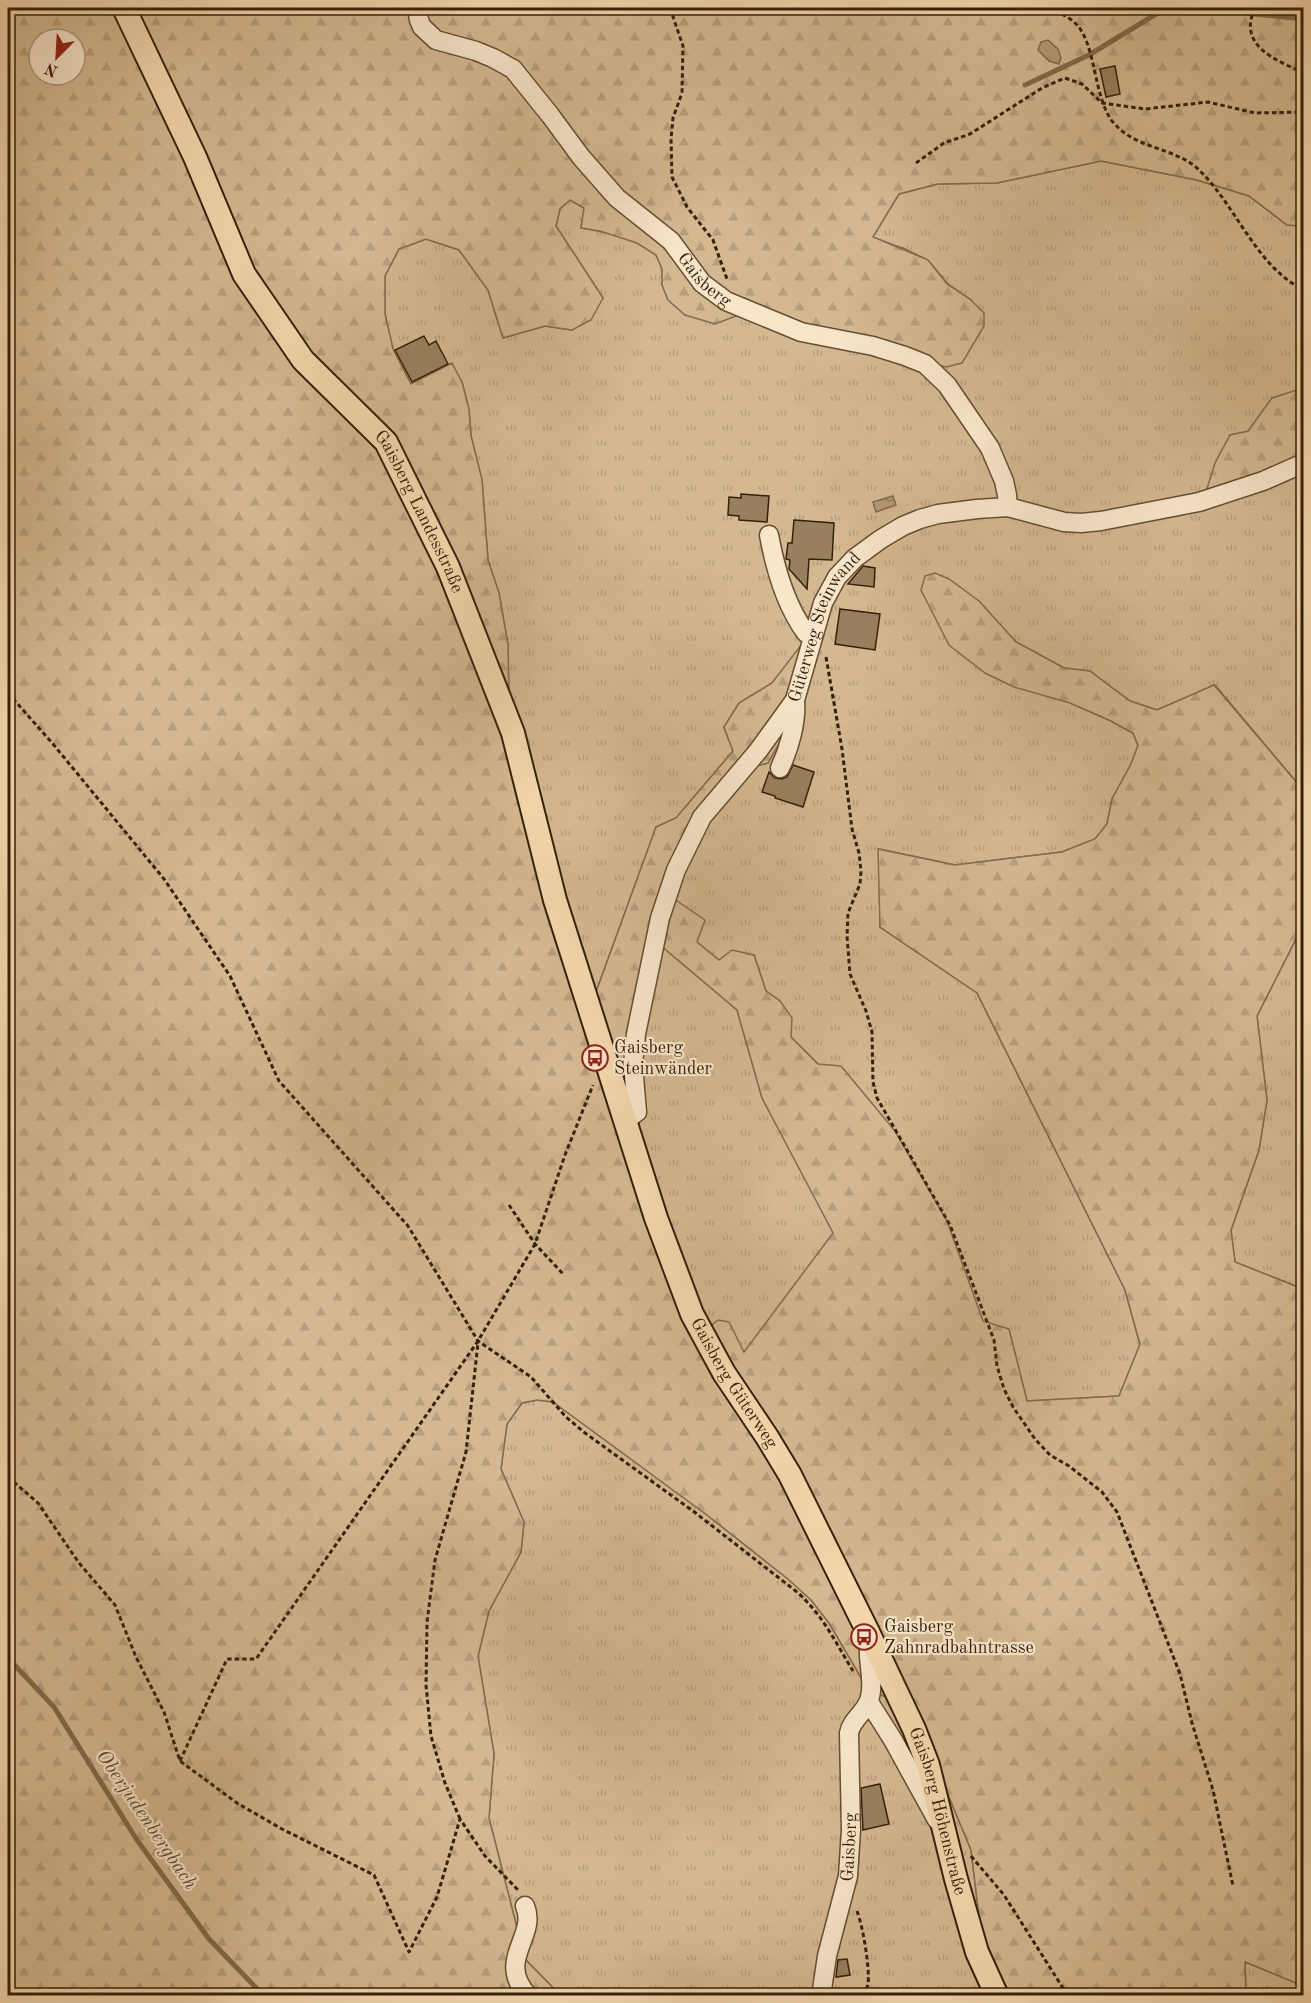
<svg xmlns="http://www.w3.org/2000/svg" width="1311" height="2003" font-family="'Old Standard TT',serif">
	<style>
		.grass { fill: url(#grass-tufts); stroke: #846c4d; stroke-width: 1.5 }
		.forest { fill: url(#forest-firs); stroke: #846c4d; stroke-width: 1.5; fill-rule: evenodd }
		.water { fill: url(#water-ripples); stroke: #81694a; stroke-width: 1.5 }
		.lines { fill: none; stroke-linecap: round; stroke-linejoin: round }
		.stream { stroke: #81694a; stroke-width: 5 }
		.building { fill: #98805e; stroke: #352109; stroke-width: 1.5 }
		.minor-casing { stroke: #654e32; stroke-width: 21 }
		.major-casing { stroke: #352109; stroke-width: 26 }
		.path { stroke: #352109; stroke-width: 3; stroke-dasharray: 4.5 3; stroke-linecap: butt }
		.minor { stroke: #f8e5ca; stroke-width: 18 }
		.major { stroke: #f4d7ad; stroke-width: 22 }
		.labels { text-anchor: middle; dominant-baseline: central; stroke-width: 4.5; stroke-linejoin: round; paint-order: stroke }
		.street-label { font-size: 18px; fill: #352109; stroke: #f8e5ca }
		.poi-label { font-size: 18px; fill: #352109; stroke: #f8e5ca; text-anchor: start }
		.water-label { font-size: 20px; font-style: italic; fill: #614b2f; stroke: #f8e5ca }
	</style>
	<defs>
		<pattern id="grass-tufts" width="24" height="20" patternUnits="userSpaceOnUse" patternTransform="scale(1.5)"><rect width="24" height="20" fill="#d4b891"/><path d="M3 7l-1-3M5 7V3M7 7l1-3M15 17l-1-3M17 17v-4M19 17l1-3" fill="none" stroke="#b79e7c"/></pattern>
		<pattern id="forest-firs" width="22" height="20" patternUnits="userSpaceOnUse" patternTransform="scale(1.5)"><rect width="22" height="20" fill="#d4b891"/><path d="M5 1l3.5 6h-7zM16 11l3.5 6h-7z" fill="#b79e7c"/></pattern>
		<pattern id="water-ripples" width="26" height="14" patternUnits="userSpaceOnUse" patternTransform="scale(1.5)"><rect width="26" height="14" fill="#b39975"/><path d="M2 4q2-2 4 0t4 0M15 11q2-2 4 0t4 0" fill="none" stroke="#927c5e"/></pattern>
	</defs>
	<rect width="100%" height="100%" fill="#f4d7ad"/>
	<filter id="stains"><feTurbulence type="fractalNoise" baseFrequency=".00333" numOctaves="4"/><feColorMatrix values="0 0 0 0 .2 0 0 0 0 .09 0 0 0 0 .02 0 0 0 .5 -.17"/></filter>
	<radialGradient id="worn" r=".72"><stop offset=".6" stop-color="#630" stop-opacity="0"/><stop offset="1" stop-color="#630" stop-opacity=".3"/></radialGradient>
	<!-- grass -->
	<path class="grass" d="M1101,161L1197,180L1249,196L1287,225L1300,226L1303,223V790L1215,685L1157,710L1130,701L1090,671L1064,668L1016,642L979,601L1070,703L1111,721L1133,733L1138,746L1131,764L1112,799L1107,824L1095,839L1062,852L955,865L879,849L880,927L977,993L1125,1290L1140,1345L1119,1396L1027,1401L1009,1329L983,1322L947,1221L818,1064L791,1037L780,1001L766,991L754,955L719,960L697,942L664,892L736,771L768,763L782,738L781,713L802,646L772,683L739,703L724,727L733,751L676,818L656,827L596,992L581,1005L509,704L508,645L499,593L488,560L482,480L471,436L469,409L462,382L411,385L393,349L385,314V276L399,249L426,239L459,250L488,290L503,338L545,326L572,330L603,298L556,226L560,209L570,200L584,208L581,228C600,231 646,240 657,257C663,266 662,275 662,285L741,314L971,300L948,284L928,260L905,249L872,237L899,194L938,184L997,183Z
		M1300,931H1303V1289L1235,1262L1231,1230L1259,1150L1267,1100L1257,1016Z
		M653,939L737,1010L762,1098L834,1233L744,1353L703,1335L611,1084Z
		M537,1400L553,1402L707,1515L788,1579L811,1600L829,1623L866,1686L883,1696L891,1694L913,1710L971,1850L982,1940L1007,1995H560L525,1959L489,1818L494,1754L478,1656L489,1611L521,1552L524,1522L501,1469L507,1424L522,1403Z
		M1245,1961L1303,1986V1995H1246Z"/>
	<!-- forest -->
	<path class="forest" d="M8,8H1303L1304,223L1300,226L1287,225L1249,196L1197,180L1101,161L997,183L938,184L899,194L873,237L928,260L947,284L971,300L984,313V326L962,363L946,367L877,351L741,314L715,324L685,315L668,300L662,285V269L656,255L637,243L600,231L581,228L584,208L570,200L560,209L556,226L603,298L591,320L572,330L545,326L503,338L488,290L459,250L426,239L399,249L385,276V314L393,349L411,384L452,363L462,382L469,409L471,436L482,480L488,560L499,593L508,645L509,704L515,771L596,992L656,827L676,818L733,751L724,727L739,703L772,683L802,644L781,713L782,738L768,763L736,771L664,892L705,920L697,942L719,960L732,950L754,955L766,991L780,1001L792,1018L791,1037L818,1064L841,1066L895,1131L947,1221L983,1321L1009,1329L1027,1401L1119,1396L1140,1344L1125,1290L977,993L880,927L878,849L955,865L1062,852L1095,839L1107,824L1112,799L1131,764L1138,745L1133,733L1111,721L1070,703L1014,687L985,673L949,645L921,590L925,576L935,573L949,579L979,601L1016,642L1064,668L1090,671L1130,701L1157,710L1214,685L1303,790V931H1300L1257,1016L1267,1100L1259,1150L1231,1230L1235,1262L1303,1289V1986L1245,1962L1246,1995H1007L982,1941L971,1850L913,1710L891,1694L883,1696L866,1686L829,1623L811,1600L788,1579L707,1515L553,1402L537,1400L522,1403L507,1424L501,1469L524,1522L521,1552L489,1611L478,1656L494,1754L489,1818L525,1959L560,1995L8,1996ZM39,39H75V75H39ZM653,939L737,1010L762,1098L833,1233L744,1352L729,1322L718,1320L709,1327L632,1157L612,1084L628,1076Z
		M1303,388V457L1205,495L1215,463L1230,435L1248,431L1272,398Z"/>
	<!-- water -->
	<path class="water" d="M1048,40L1058,49L1061,58L1059,64L1049,61L1038,50L1041,42Z
		M893,496L896,505L876,512L873,502Z"/>
	<g class="lines">
		<!-- stream -->
		<path class="stream" d="M1217,8L1245,13L1304,19
			M1025,85L1089,55L1166,8
			M8,1658L54,1707L137,1840L209,1939L264,1996"/>
	</g>
	<!-- building -->
	<path class="building" d="M1115,66L1120,94L1106,97L1100,69Z
		M424,336L429,345L436,341L448,364L412,382L395,350Z
		M741,494L769,496L767,522L739,520V516L728,515L729,497L741,498Z
		M794,520L834,523L832,560L809,559L807,589L789,569L790,560L786,559L788,543H792Z
		M863,566L875,568L874,587L848,584Z
		M840,609L880,614L875,650L835,644Z
		M793,765L814,772L803,807L775,798V796L762,792L769,772L775,778L782,779L787,777Z
		M880,1784L889,1824L863,1830L861,1788Z
		M847,1959L850,1975L836,1977L838,1960Z"/>
	<g class="lines">
		<!-- minor casing -->
		<g class="minor-casing">
			<g id="minor">
				<path id="s1" d="M417,8L419,20L422,27L436,40L476,51L493,58L513,69L550,115L581,157L617,198L671,241L702,283L726,301L801,332L873,346L905,356L925,364L947,385L990,448L1004,481L1007,495L1008,507"/>
				<path d="M769,535C775,568 786,606 806,633L813,635"/>
				<path d="M780,768C789,749 797,722 795,700"/>
				<path id="s2" d="M626,1120L637,1112L633,1064L636,1034L660,918L676,870L702,817L758,751L795,700L823,603L837,577L855,558L881,539L903,526L920,519L938,514L977,509L1008,507L1064,522L1081,523L1101,521L1199,502L1263,481L1304,463"/>
				<path d="M869,1702L893,1740L937,1820"/>
				<path d="M525,1906C538,1937 495,1959 528,1996"/>
				<path id="s3" d="M821,1996L827,1956L848,1876L851,1830L849,1733C852,1718 867,1712 870,1697C875,1677 865,1658 870,1636"/>
			</g>
		</g>
		<!-- major casing -->
		<g class="major-casing">
			<g id="major">
				<path id="s4" d="M124,8L195,157L244,274L303,360L386,442L448,567L513,733L555,900L656,1218L692,1314L724,1373L767,1437L790,1475L868,1632L914,1729L928,1765L956,1879L977,1952L997,1996"/>
			</g>
		</g>
		<!-- path -->
		<path class="path" d="M670,8L683,46L682,93L673,118L671,139L672,177L687,207L713,240L727,279
			M1048,8C1057,12 1068,16 1075,23C1096,42 1093,95 1112,121C1135,150 1176,147 1199,170C1236,205 1256,267 1304,290
			M1255,8C1237,46 1276,60 1304,73
			M916,163L944,143L970,134L1042,88L1065,78L1082,84L1102,103L1145,109L1208,102L1255,113L1304,112
			M826,657L842,749L852,829L859,853L861,871L860,884L848,913L847,936L850,974L866,1011L872,1032L873,1082L877,1098L950,1225L986,1319L994,1340L997,1366L1004,1389L1013,1407L1035,1439L1050,1455L1069,1466L1102,1492L1117,1512L1180,1674L1192,1723L1213,1790L1233,1886
			M8,693L53,744L164,879L230,976L279,1081L408,1226L478,1341L531,1377L566,1417L585,1433L693,1511L797,1592C822,1614 836,1643 853,1671
			M509,1205L535,1244L564,1275
			M8,1477L38,1503L79,1563L115,1605L136,1657L164,1712L180,1761L237,1803L282,1829L374,1875L409,1952L437,1897L460,1819L485,1856L518,1890
			M180,1761L227,1659H256L478,1341L535,1244L565,1155L593,1085
			M460,1819L445,1783L431,1736L426,1685L427,1622L435,1560L466,1452L478,1343
			M971,1856L1004,1895L1068,1996
			M857,1911C863,1926 870,1969 868,1984C867,1989 864,1992 860,1996"/>
		<!-- minor -->
		<use href="#minor" class="minor"/>
		<!-- major -->
		<use href="#major" class="major"/>
	</g>
	<!-- icons -->
	<defs>
		<g id="bus-ring" transform="scale(1.35)"><circle r="9.5" fill="#f8e5ca" stroke="#8f2418" stroke-width="1.5"/><path d="M-5-6H5V4H4V6H2V4H-2V6H-4V4H-5ZM-3.5-4V0h7V-4ZM-3.5 1.2v1.5H-2V1.2ZM2 1.2v1.5H3.5V1.2Z" fill="#8f2418"/></g>
	</defs>
	<g fill-rule="evenodd">
		<use href="#bus-ring" x="595" y="1058"/>
		<use href="#bus-ring" x="864" y="1637"/>
	</g>
	<g class="labels">
		<!-- street labels -->
		<g class="street-label">
			<text stroke="none"><textPath href="#s1" startOffset="408">Gaisberg</textPath></text>
			<text stroke="none"><textPath href="#s4" startOffset="590">Gaisberg Landesstraße</textPath></text>
			<text stroke="none"><textPath href="#s2" startOffset="549">Güterweg Steinwand</textPath></text>
			<text stroke="none"><textPath href="#s4" startOffset="1520">Gaisberg Güterweg</textPath></text>
			<text stroke="none"><textPath href="#s4" startOffset="1996">Gaisberg Höhenstraße</textPath></text>
			<text stroke="none"><textPath href="#s3" startOffset="152">Gaisberg</textPath></text>
		</g>
		<!-- poi labels -->
		<g class="poi-label">
			<text x="614" y="1048">Gaisberg<tspan x="614" dy="21">Steinwänder</tspan></text>
			<text x="884" y="1627">Gaisberg<tspan x="884" dy="21">Zahnradbahntrasse</tspan></text>
		</g>
		<!-- water labels -->
		<g class="water-label">
			<text transform="translate(146 1820) rotate(56)">Oberjudenbergbach</text>
		</g>
	</g>
	<!-- margin -->
	<rect width="1311" height="2003" fill="none" stroke="#f4d7ad" stroke-width="30"/>
	<rect x="9" y="9" width="1293" height="1985" fill="none" stroke="#352109" stroke-width="3"/>
	<rect x="15" y="15" width="1281" height="1973" fill="none" stroke="#352109" stroke-width="1.5"/>
	<!-- north arrow -->
	<g transform="translate(57 57) rotate(204)"><circle r="28" fill="#f8e5ca" stroke="#aa977d" stroke-width="1.5"/>
	<path d="M0-4.5L10 22L0 15L-10 22Z" fill="#8f2418"/>
	<text y="-9" font-size="16" font-weight="bold" text-anchor="middle" fill="#352109">N</text>
	</g>
	<rect width="100%" height="100%" filter="url(#stains)"/>
	<rect width="100%" height="100%" fill="url(#worn)"/>
</svg>
